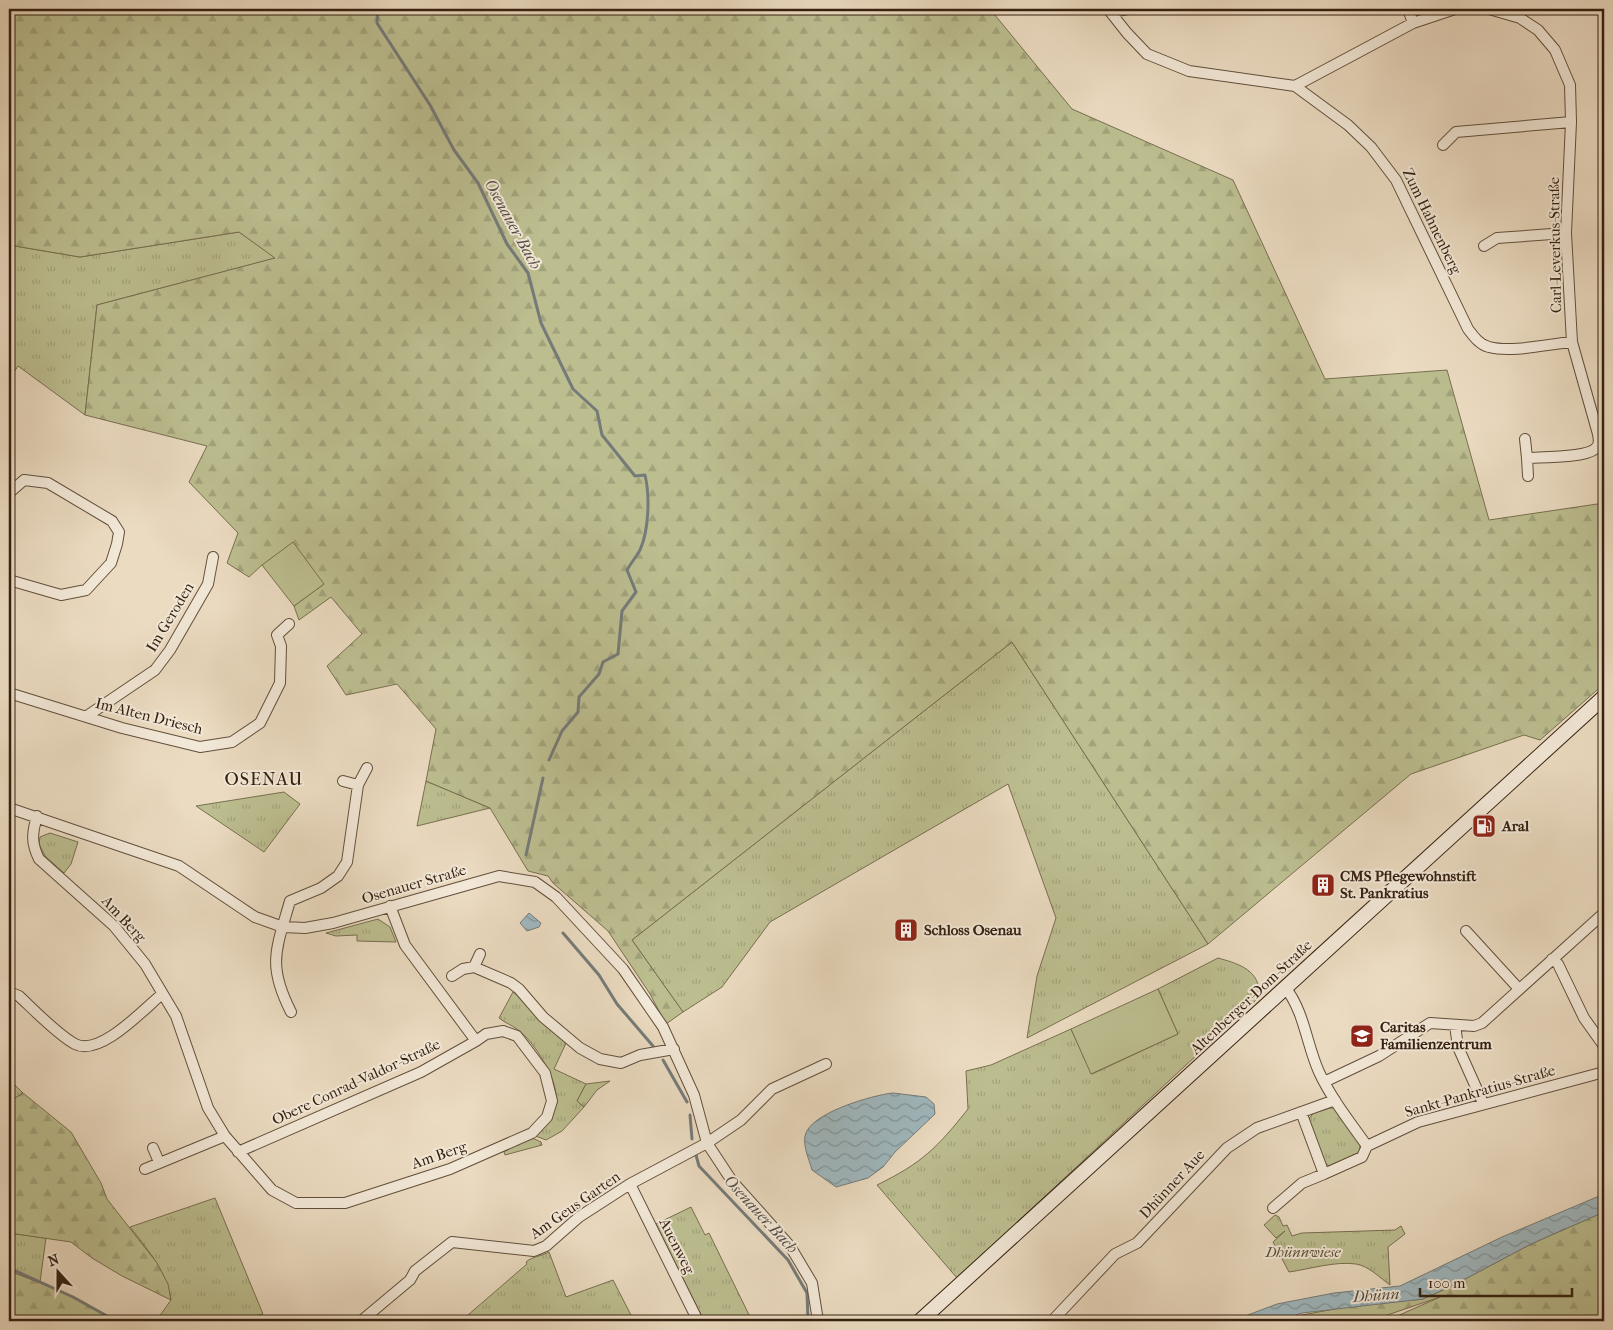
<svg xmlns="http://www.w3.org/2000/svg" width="1613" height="1330" font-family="'IM FELL French Canon',serif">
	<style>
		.grass { fill: url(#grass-tufts); stroke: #786f50 }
		.forest { fill: url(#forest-firs); stroke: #786f50 }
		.garden { fill: #bcbe90; stroke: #786f50 }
		.water { fill: url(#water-waves); stroke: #757b79 }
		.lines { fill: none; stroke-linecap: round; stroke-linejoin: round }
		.stream { stroke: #757b79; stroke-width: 3 }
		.street-casing { stroke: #624f3c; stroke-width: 12 }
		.secondary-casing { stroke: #352010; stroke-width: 16 }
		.street { stroke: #f2e8d7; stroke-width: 10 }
		.secondary { stroke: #f2e8d7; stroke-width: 14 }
		.labels { text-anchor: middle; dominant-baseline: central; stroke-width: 4; stroke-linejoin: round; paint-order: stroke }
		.street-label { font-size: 15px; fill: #352010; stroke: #f2e8d7 }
		.poi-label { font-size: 15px; font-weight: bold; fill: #352010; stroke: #f2e8d7; text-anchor: start }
		.park-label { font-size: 15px; font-style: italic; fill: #5e4f36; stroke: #f2e8d7 }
		.water-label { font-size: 16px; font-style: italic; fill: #554e45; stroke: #f2e8d7 }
		.quarter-label { font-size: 18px; letter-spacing: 1px; fill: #352010; stroke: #f2e8d7 }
	</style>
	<defs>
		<pattern id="grass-tufts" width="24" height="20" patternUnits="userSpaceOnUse" patternTransform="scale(1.25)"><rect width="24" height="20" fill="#bcbe90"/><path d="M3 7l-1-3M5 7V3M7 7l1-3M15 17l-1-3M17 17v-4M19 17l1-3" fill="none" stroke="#a2a37b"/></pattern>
		<pattern id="forest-firs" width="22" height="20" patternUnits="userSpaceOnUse" patternTransform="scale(1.25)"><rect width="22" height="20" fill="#bcbe90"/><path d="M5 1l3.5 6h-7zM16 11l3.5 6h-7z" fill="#a2a37b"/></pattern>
		<pattern id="water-waves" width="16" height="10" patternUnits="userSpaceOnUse" patternTransform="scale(1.25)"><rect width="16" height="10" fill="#9fb8bf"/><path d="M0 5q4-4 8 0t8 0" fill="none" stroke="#82959a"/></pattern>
	</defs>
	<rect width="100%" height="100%" fill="#ebdbc1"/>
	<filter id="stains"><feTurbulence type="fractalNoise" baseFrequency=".004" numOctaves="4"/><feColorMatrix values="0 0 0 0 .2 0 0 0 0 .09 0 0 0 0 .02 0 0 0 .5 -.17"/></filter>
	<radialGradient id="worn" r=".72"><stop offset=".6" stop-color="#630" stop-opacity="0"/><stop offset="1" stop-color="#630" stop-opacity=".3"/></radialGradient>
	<!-- grass -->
	<path class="grass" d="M239,232L276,258L97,305L85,415L18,366L9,380V245L80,257Z
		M1012,642L1208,944L1027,1038L1037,976L1056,918L1008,784L770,922L722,987L683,1012L632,940Z
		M426,781L490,808L417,826Z
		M284,792L300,804L264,852L196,806Z
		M50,833L78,842L71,864L64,873L45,856L39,844L40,837Z
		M378,919L390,927L396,942L357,941V935L336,936L326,933Z
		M1218,958C1236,963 1258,969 1259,991L1253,997L1256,1000L957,1278L877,1185C922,1163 937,1148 968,1109L966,1071L991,1065L1071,1029L1092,1074L1178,1034L1158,989Z
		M513,992L522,999L537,1018L567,1041L554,1069L586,1084L577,1101L584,1107L562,1131L546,1140L533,1135C538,1127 555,1108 556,1100C558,1080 534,1041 518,1030C512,1025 505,1023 499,1018Z
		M9,1079L23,1093L9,1102Z
		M1330,1108H1335L1360,1145V1152L1329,1166L1325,1163L1308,1119L1314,1113Z
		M215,1198L263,1314L234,1321H156L171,1300C166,1271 148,1250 130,1227Z
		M691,1207L705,1235L709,1233L752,1321H704L656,1224Z
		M1275,1215L1279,1217L1283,1226L1287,1225L1292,1236L1302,1233L1395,1230L1401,1226L1405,1234L1388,1247L1390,1285C1380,1278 1369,1266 1356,1264C1335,1261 1310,1269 1289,1272L1273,1242L1285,1231L1276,1238L1264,1225Z
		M9,1233L46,1238L40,1282L9,1271Z
		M549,1252L566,1297L613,1280L634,1321H461L527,1264L526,1262C531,1257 542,1256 549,1252Z"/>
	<!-- forest -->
	<path class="forest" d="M9,9H990L1072,109L1233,180L1325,379L1447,370L1489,520L1604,503V684L1540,740L1524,735L1411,774L1208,944L1012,642L632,940L683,1012L666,1024L650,994L608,931L553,883L548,876L528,871L490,808L426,781L436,729L397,684L346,695L327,666L362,634L331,597L299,620L294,606L324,584L262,565L249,577L227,563L238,533L189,482L207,446L85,415L97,305L275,258L239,232L80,257L9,245Z
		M610,1081L597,1090L584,1107L577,1101L586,1084Z
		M23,1093L71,1132L101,1183L107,1199L157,1263L168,1284L171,1300L122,1276L92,1258L71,1242L9,1233V1102Z
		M530,1137L541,1142L542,1145L505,1155L504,1152Z
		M1604,1212V1321H1386L1440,1297L1370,1321H1293L1291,1317L1351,1306L1423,1299L1452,1286L1531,1244Z
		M9,1271L59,1290L118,1321H9Z"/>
	<!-- garden -->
	<path class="garden" d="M293,542L324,584L294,606L262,565Z
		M1158,989L1178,1034L1091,1074L1071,1029Z"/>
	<!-- water -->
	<path class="water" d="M529,913L541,923L539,927L527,931L520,923Z
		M893,1093L926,1097L934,1104L935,1114L895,1152L883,1167L868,1178L836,1187L812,1170C809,1159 803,1147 805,1136C809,1113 873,1095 893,1093Z
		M1604,1194V1212L1531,1244L1452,1286L1423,1299L1302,1313L1278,1321H1232L1277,1304L1334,1293L1400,1286L1502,1237Z"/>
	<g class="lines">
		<!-- stream -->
		<path class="stream" d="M378,9L377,23L430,105L454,150L478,183L507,244L528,273L541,323L573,389L597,411L602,435L635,476L645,475C650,496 649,530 640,550C636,557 631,563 627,570L636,592L622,611L618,654L603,662L599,674L579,697L578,712L562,731L549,760
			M526,855L543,778
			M563,933L599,975L617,1004L653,1046
			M663,1060L687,1102
			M690,1115L692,1139
			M696,1155L699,1166L788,1260L807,1293L808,1321
			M9,1268L73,1297L116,1321"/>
		<!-- street casing -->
		<g class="street-casing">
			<path id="street" d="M1108,9L1127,33L1147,54L1189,71L1295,86L1348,125L1371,147L1396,180L1468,329C1474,337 1480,345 1489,347C1512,353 1548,344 1572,342
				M1408,9L1413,23
				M1489,9L1520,18L1538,30L1555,50L1570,85L1571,122L1566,233L1572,342L1598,434C1599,440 1600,445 1595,449C1584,458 1541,457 1527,458L1525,439
				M1111,12L1128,9
				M1295,86L1413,23L1455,9
				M1443,145L1456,132L1571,122
				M1484,246L1497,238L1566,233
				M1527,458L1528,476
				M9,493L24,480L48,483L112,521L119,532L117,544L111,563L86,590L61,595L9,580
				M9,693L122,728L200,747L232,742L260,723L280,683L281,646L277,635L289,624
				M87,716L155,670L170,650L208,584L213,557
				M343,781L358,785
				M9,808L179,866L255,917L283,927L305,928L333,923L499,876L535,882L556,897L623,969L663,1027L694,1095L707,1143L732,1181L790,1246L812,1283L818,1321
				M37,816C32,833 31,843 39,859L114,926L145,964L176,1016L208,1108L225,1136L272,1190L296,1203H345L450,1169L532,1133L547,1117L552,1101L545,1073L517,1036L503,1031L486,1034L476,1041
				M1466,931L1519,989
				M1552,959L1558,964L1584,1018L1604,1046
				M474,967L480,954
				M452,976L463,969L474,967L511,983L519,989L543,1017L580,1048L600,1059L621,1063L640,1055L674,1049
				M1285,987C1305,1013 1306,1043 1319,1072C1331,1098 1350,1122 1367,1146
				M9,992L19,996C34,1010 58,1035 75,1044C100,1057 144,1009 162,994
				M291,1012C267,965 276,950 290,901L321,888L338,876L347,862L358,785L367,768
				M1455,1025L1458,1047L1483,1103
				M1324,1082L1379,1056L1430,1023L1474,1026L1482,1023L1604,913
				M1367,1146L1418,1122L1604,1072
				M153,1148L159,1162
				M238,1152L421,1072L476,1041L405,945L390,906
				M145,1169L225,1136
				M1324,1174L1362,1157L1367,1146
				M630,1184L698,1321
				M1273,1208L1302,1183L1324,1174L1301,1112
				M361,1321L410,1280L415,1271L452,1242L534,1251L546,1246L579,1217L630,1184L707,1143L741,1120L772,1089L826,1064
				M1052,1321L1115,1254L1137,1243L1227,1148L1257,1128L1335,1100"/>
		</g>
		<!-- secondary casing -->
		<g class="secondary-casing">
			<path id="secondary" d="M920,1321L1604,697"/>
		</g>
		<!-- street -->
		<use href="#street" class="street"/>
		<!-- secondary -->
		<use href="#secondary" class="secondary"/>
	</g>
	<!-- icons -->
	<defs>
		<g id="fuel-square" transform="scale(1.25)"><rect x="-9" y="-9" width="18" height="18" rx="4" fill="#8f2418" stroke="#f2e8d7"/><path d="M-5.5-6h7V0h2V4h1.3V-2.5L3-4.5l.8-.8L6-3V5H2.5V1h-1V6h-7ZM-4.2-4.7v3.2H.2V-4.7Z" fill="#fff"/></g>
		<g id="building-square" transform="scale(1.25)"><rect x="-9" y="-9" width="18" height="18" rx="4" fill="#8f2418" stroke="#f2e8d7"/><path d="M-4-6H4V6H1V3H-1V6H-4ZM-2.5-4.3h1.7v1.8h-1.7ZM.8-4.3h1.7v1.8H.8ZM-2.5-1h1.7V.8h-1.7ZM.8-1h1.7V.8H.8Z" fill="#fff"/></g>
		<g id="school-square" transform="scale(1.25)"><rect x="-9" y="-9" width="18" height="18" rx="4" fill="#8f2418" stroke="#f2e8d7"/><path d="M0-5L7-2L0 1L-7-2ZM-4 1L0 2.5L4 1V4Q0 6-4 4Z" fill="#fff"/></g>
	</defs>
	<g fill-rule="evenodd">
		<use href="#fuel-square" x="1484" y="826"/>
		<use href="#building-square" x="1323" y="885"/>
		<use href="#building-square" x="906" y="930"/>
		<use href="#school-square" x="1362" y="1036"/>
	</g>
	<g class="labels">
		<!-- street labels -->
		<g class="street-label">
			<text transform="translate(1432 221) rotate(64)">Zum Hahnenberg</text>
			<text transform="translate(1555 245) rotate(-91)">Carl-Leverkus-Straße</text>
			<text transform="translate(170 617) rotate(-59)">Im Geroden</text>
			<text transform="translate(149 716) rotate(14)">Im Alten Driesch</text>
			<text transform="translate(414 884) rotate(-16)">Osenauer Straße</text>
			<text transform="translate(124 919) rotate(47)">Am Berg</text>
			<text transform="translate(1251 997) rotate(-43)">Altenberger-Dom-Straße</text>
			<text transform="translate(356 1082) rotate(-25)">Obere Conrad-Valdor-Straße</text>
			<text transform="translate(1480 1091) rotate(-16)">Sankt-Pankratius-Straße</text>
			<text transform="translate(439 1155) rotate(-19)">Am Berg</text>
			<text transform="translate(1172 1184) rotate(-47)">Dhünner Aue</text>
			<text transform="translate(575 1205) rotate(-35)">Am Geus Garten</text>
			<text transform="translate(677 1246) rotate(63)">Auenweg</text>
		</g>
		<!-- poi labels -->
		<g class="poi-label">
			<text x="1502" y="826">Aral</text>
			<text x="1340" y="876">CMS Pflegewohnstift<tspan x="1340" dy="17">St. Pankratius</tspan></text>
			<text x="924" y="930">Schloss Osenau</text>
			<text x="1380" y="1027">Caritas<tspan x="1380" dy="17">Familienzentrum</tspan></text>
		</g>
		<!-- park labels -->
		<g class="park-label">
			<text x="1303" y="1252">Dhünnwiese</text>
		</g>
		<!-- water labels -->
		<g class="water-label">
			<text transform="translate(513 224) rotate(61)">Osenauer Bach</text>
			<text transform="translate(761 1214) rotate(47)">Osenauer Bach</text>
			<text transform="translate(1376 1295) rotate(-4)">Dhünn</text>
		</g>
		<!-- quarter labels -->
		<g class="quarter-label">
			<text x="264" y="779">OSENAU</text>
		</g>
	</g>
	<!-- margin -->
	<rect width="1613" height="1330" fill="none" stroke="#ebdbc1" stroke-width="30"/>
	<rect x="10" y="10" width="1593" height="1310" fill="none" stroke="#352010" stroke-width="2.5"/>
	<rect x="15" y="15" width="1583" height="1300" fill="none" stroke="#352010"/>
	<!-- north arrow -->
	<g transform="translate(58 1272) rotate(339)" stroke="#f2e8d7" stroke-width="4" paint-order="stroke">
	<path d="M0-4L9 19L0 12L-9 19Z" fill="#352010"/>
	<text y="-8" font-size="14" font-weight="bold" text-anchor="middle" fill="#352010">N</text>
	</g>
	<!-- scale -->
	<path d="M1420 1288v8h152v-8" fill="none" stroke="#352010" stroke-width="2.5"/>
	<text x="1428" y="1288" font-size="15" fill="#352010" stroke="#f2e8d7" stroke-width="4" paint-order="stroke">100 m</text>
	<rect width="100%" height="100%" filter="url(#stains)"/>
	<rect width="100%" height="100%" fill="url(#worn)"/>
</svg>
